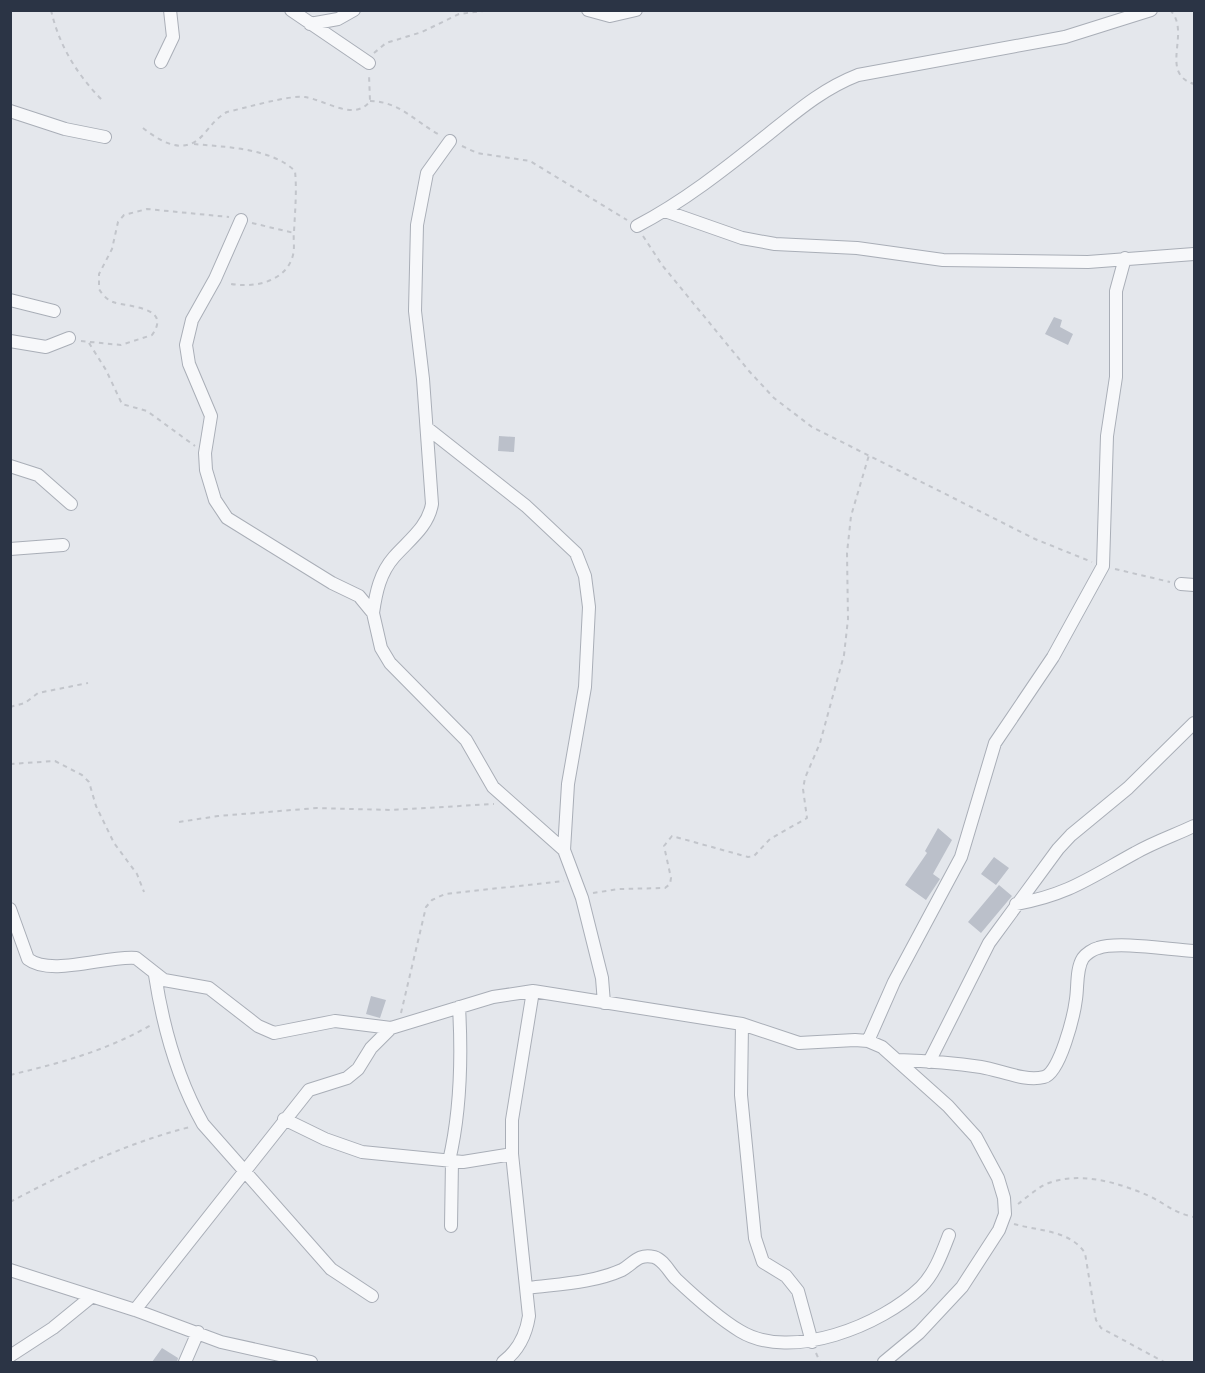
<svg xmlns="http://www.w3.org/2000/svg" width="1205" height="1373" font-family="'Fira Sans',sans-serif">
	<style>
		.building { fill: #bbc0ca }
		.lines { fill: none; stroke-linecap: round; stroke-linejoin: round }
		.minor-casing { stroke: #a9aeb7; stroke-width: 14 }
		.path { stroke: #c2c5cb; stroke-width: 2; stroke-dasharray: 4.5 4.5; stroke-linecap: butt }
		.minor { stroke: #f7f8fa; stroke-width: 12 }
	</style>
	<rect width="100%" height="100%" fill="#e4e7ec"/>
	<!-- building -->
	<path class="building" d="M1054,317L1062,320L1060,327L1073,334L1068,345L1045,334Z
		M499,436L515,437L514,452L498,451Z
		M938,828L952,840L933,874L940,879L926,900L905,885L927,853L925,851Z
		M994,857L1009,868L996,885L981,874Z
		M999,885L1012,896L981,933L968,922Z
		M371,996L386,1000L380,1018L366,1014Z
		M162,1348L178,1358L177,1362H152Z"/>
	<g class="lines">
		<!-- minor casing -->
		<g class="minor-casing">
			<path id="minor" d="M291,10L369,63
				M588,10L610,16L636,10
				M310,24L338,19L354,10
				M161,62L173,37L170,10
				M10,111L65,129L105,137
				M665,211L742,238L775,244L857,248L943,260L1088,262L1194,254
				M241,220L215,279L192,320L186,345L189,364L211,416L205,453L206,470L215,500L227,518L332,583L359,596L373,613L381,648L390,663L466,740L493,787L564,850L582,898L602,978L604,1003
				M637,226C683,202 725,169 766,136C796,112 822,89 858,75L1065,37L1151,10
				M10,300L54,311
				M10,341L46,347L69,338
				M427,428L526,506L576,553L585,576L589,607L585,687L568,784L564,850
				M10,466L38,475L71,504
				M10,549L63,545
				M1181,584L1194,585
				M373,613C376,592 380,573 394,557C409,540 428,527 432,504L423,379L415,311L417,225L427,173L450,141
				M1016,904C1068,895 1091,877 1135,853C1154,842 1175,835 1194,826
				M10,909L28,959C51,977 108,955 136,958L164,980L209,988L258,1026L274,1033L335,1021L391,1028
				M155,975C163,1027 177,1078 203,1124L331,1269L372,1296
				M742,1024L741,1095L755,1238L763,1262L786,1276L798,1291L812,1342
				M868,1041L894,982L961,857L995,743L1053,657L1103,566L1107,436L1116,377V291L1125,258
				M898,1060C926,1061 954,1063 981,1067C1000,1070 1025,1082 1044,1077C1060,1073 1074,1015 1076,999C1078,986 1076,969 1083,958C1086,954 1093,949 1098,948C1119,941 1171,950 1194,951
				M929,1062L989,943L1058,849L1071,835L1128,788L1194,723
				M284,1119L325,1139L362,1152L463,1162L512,1154
				M449,1161C461,1110 462,1059 459,1007
				M451,1226L452,1161
				M10,1270L135,1310L221,1342L311,1362
				M528,1288C558,1284 593,1283 622,1270C633,1264 638,1253 654,1257C664,1260 669,1272 676,1279C694,1296 720,1319 740,1331C791,1362 882,1325 921,1287C935,1273 942,1253 949,1235
				M135,1310L309,1090L347,1078L358,1069L371,1048L391,1028L493,997L533,991L742,1024L799,1043L855,1040L868,1041L882,1047L948,1106L976,1137L998,1178L1004,1198L1005,1214L999,1230L962,1287L919,1333L884,1362
				M10,1356L53,1328L91,1297
				M185,1362L198,1332
				M503,1362C518,1351 526,1335 529,1316L512,1154V1120L533,991"/>
		</g>
		<!-- path -->
		<path class="path" d="M51,10C59,46 78,76 103,101
			M1170,10C1192,32 1158,73 1194,84
			M374,53L386,43L422,32L459,14L491,10
			M370,101C398,101 415,121 438,134
			M143,128C161,142 184,156 203,135C211,126 216,118 227,112C245,108 289,95 305,97C325,100 355,122 370,101L369,75
			M194,144C225,147 271,148 295,171C297,191 295,211 294,232C293,239 295,248 293,255C286,283 251,289 227,283
			M462,146L477,153L530,161L627,220
			M252,223L294,233
			M643,236L662,265L749,371L774,398L812,427L1035,539L1092,562
			M81,341L121,345L152,335C173,306 126,307 113,302C107,300 102,294 99,289V274L112,249L118,222L124,215L147,209L229,217
			M89,343L106,370L122,404L147,411L195,446
			M1115,569L1170,582
			M10,707L25,703L38,693L88,683
			M10,764L55,761L82,775L89,782L96,806L114,843L137,874L144,892
			M179,822L218,816L317,808L390,810L494,804
			M593,893L619,889L665,888L670,884L671,878L664,846L672,836L748,857L754,856L770,839L807,818L803,789L805,778L820,743L844,655L848,619L847,553L851,516L869,455
			M401,1013L426,907L432,900L445,894L564,881
			M10,1075C60,1063 106,1051 151,1025
			M10,1202C69,1171 126,1143 190,1127
			M1018,1204C1026,1198 1035,1190 1044,1185C1076,1170 1118,1182 1149,1196C1166,1204 1174,1213 1194,1217
			M1014,1224C1038,1231 1070,1230 1085,1253L1096,1320L1101,1328L1164,1362
			M816,1353L820,1362"/>
		<!-- minor -->
		<use href="#minor" class="minor"/>
	</g>
	<!-- border -->
	<rect width="1205" height="1373" fill="none" stroke="#2b3445" stroke-width="24"/>
</svg>
